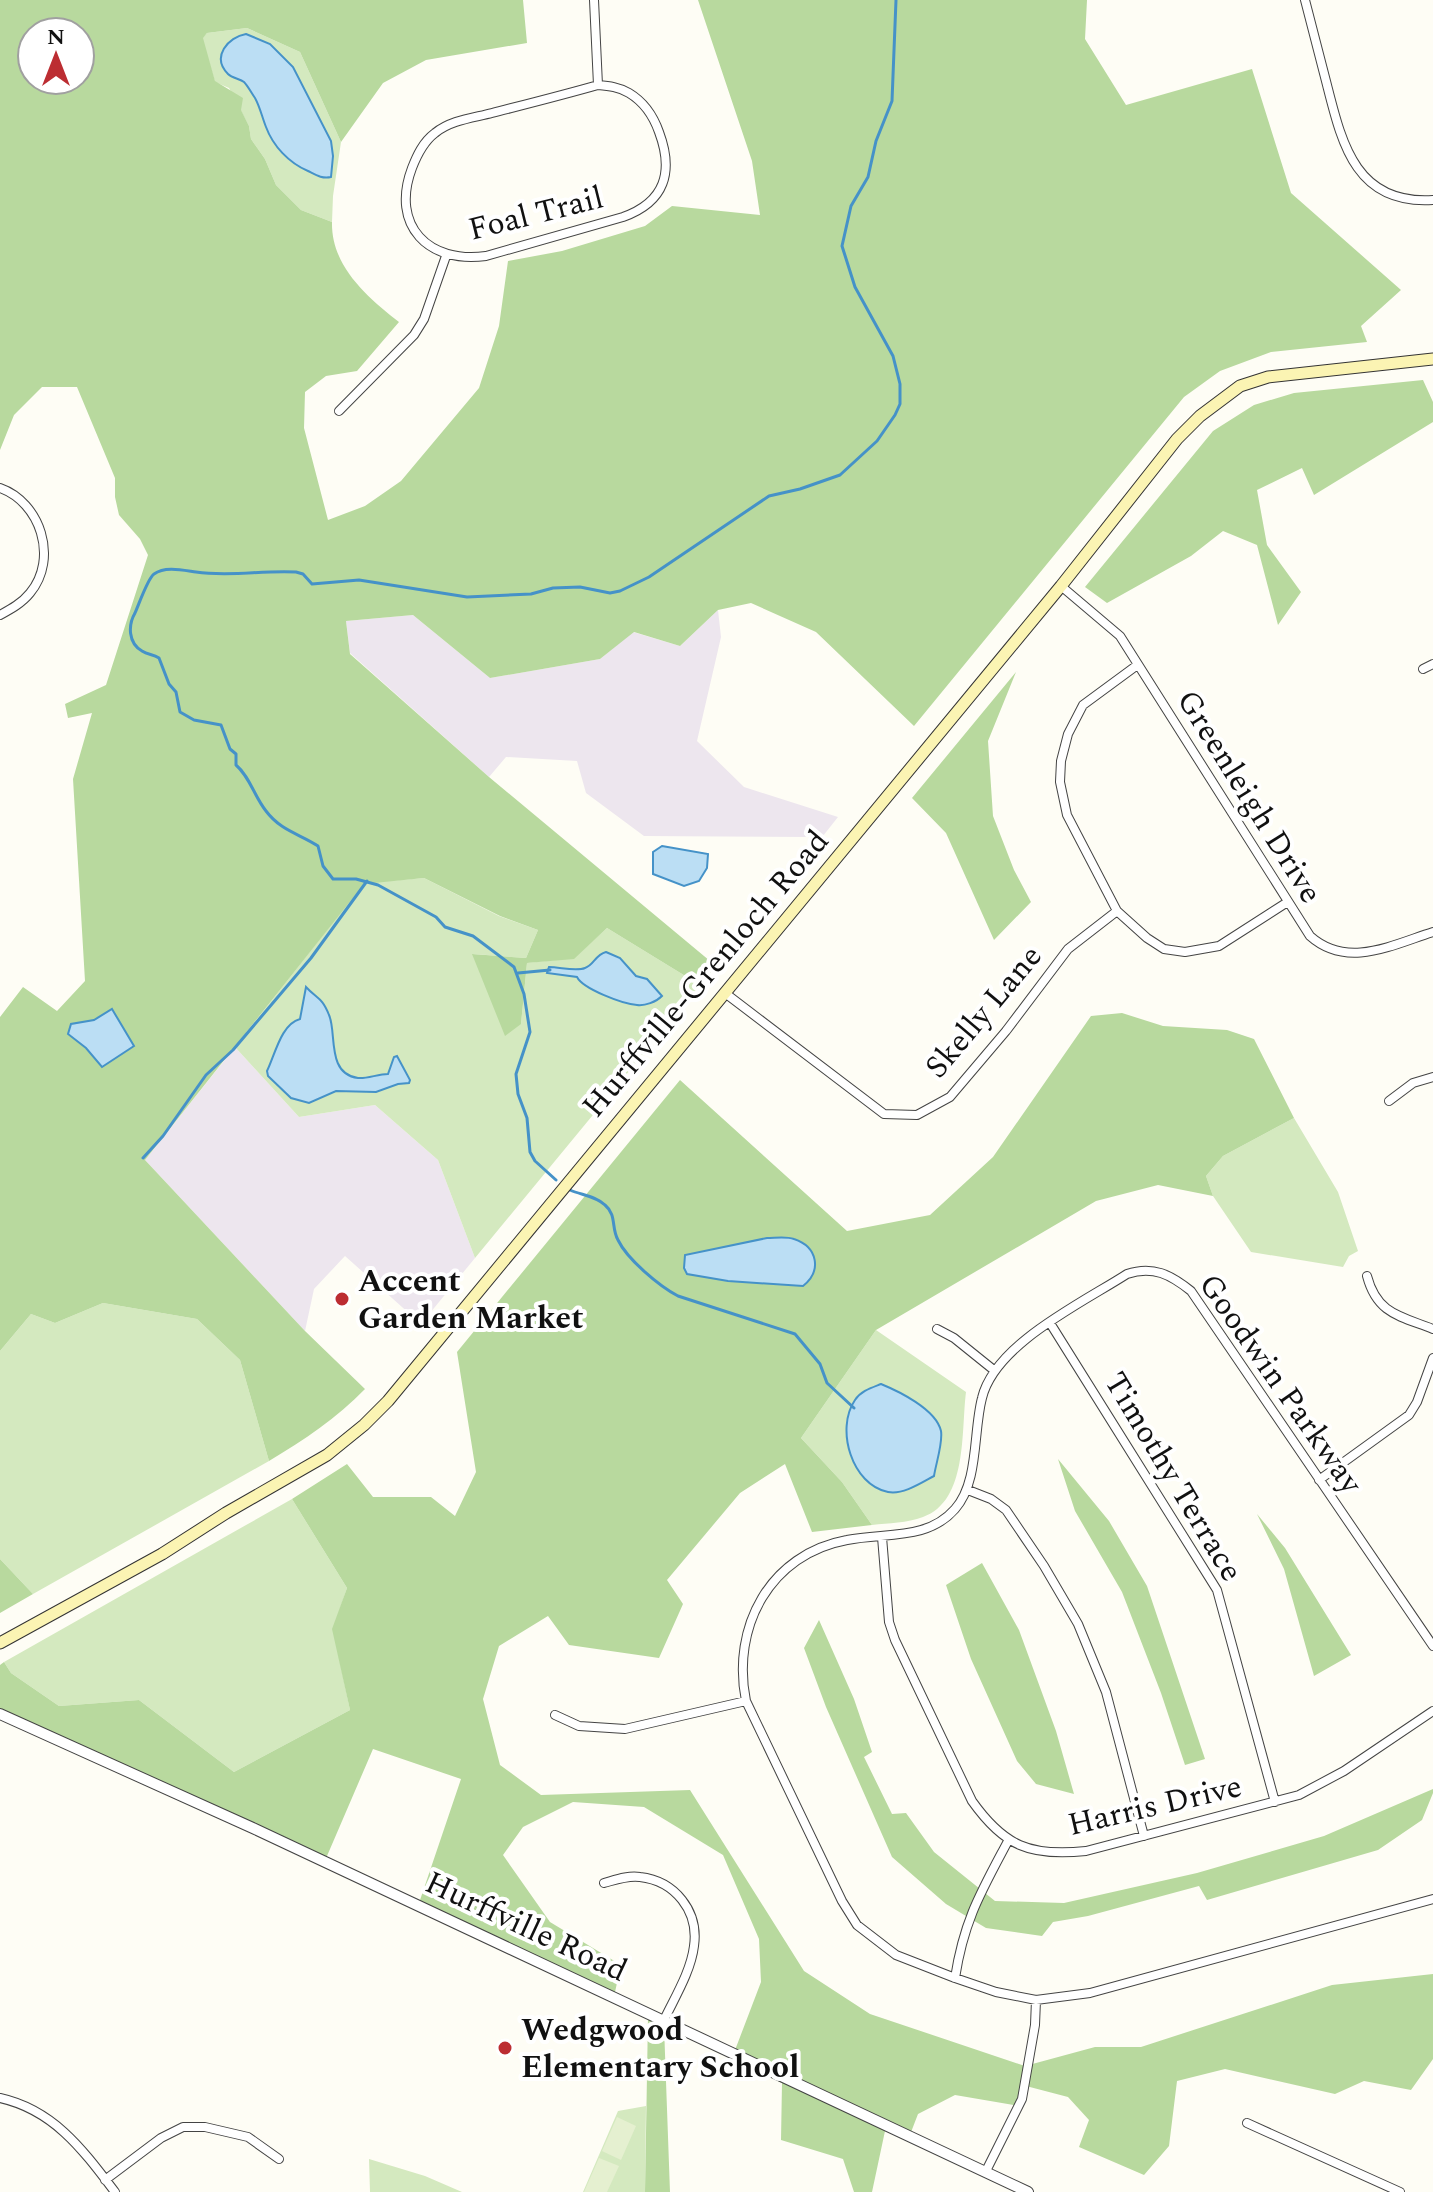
<svg xmlns="http://www.w3.org/2000/svg" width="1433" height="2192" font-family="Spectral,serif">
	<style>
		.industrial { fill: #ede6ee }
		.green { fill: #d4e9bf }
		.forest { fill: #b8d99e; fill-rule: evenodd }
		.pitch { fill: #e5f0d0 }
		.water { fill: #bbdef4; stroke: #4592c8; stroke-width: 2 }
		.lines { fill: none; stroke-linecap: round; stroke-linejoin: round }
		.stream { stroke: #4592c8; stroke-width: 3 }
		.minor-casing { stroke: #444; stroke-width: 10 }
		.tertiary-casing { stroke: #444; stroke-width: 12 }
		.secondary-casing { stroke: #333; stroke-width: 13 }
		.minor { stroke: #fff; stroke-width: 8 }
		.tertiary { stroke: #fff; stroke-width: 10 }
		.secondary { stroke: #fbf4b3; stroke-width: 11 }
		.poi-dot { fill: #bc2d32; stroke: #fff; stroke-width: 3 }
		.labels { text-anchor: middle; dominant-baseline: central; stroke-width: 8; stroke-linejoin: round; paint-order: stroke }
		.street-label { font-size: 32px; fill: #111; stroke: #fff }
		.poi-label { font-size: 32px; font-weight: bold; fill: #111; stroke: #fff; text-anchor: start }
	</style>
	<rect width="100%" height="100%" fill="#fefdf5"/>
	<!-- industrial -->
	<path class="industrial" d="M718,610L721,637L697,741L744,787L838,817L819,841L810,837L644,836L586,793L577,761L506,757L489,777L350,653L346,621L413,615L490,678L600,659L633,632L680,646Z
		M235,1047L299,1117L375,1105L438,1160L475,1258L421,1324L345,1256L314,1289L305,1331L145,1160Z"/>
	<!-- green -->
	<path class="green" d="M247,28L300,52L341,142L333,196L332,222L301,210L276,185L265,159L251,139L249,126L229,88L215,82L202,38L207,33Z
		M424,878L499,916L538,930L526,958L473,954L521,1024L527,963L574,958L607,928L700,985L475,1258L438,1160L375,1105L299,1117L235,1047L364,883Z
		M1294,1118L1338,1192L1358,1251L1349,1256L1343,1267L1251,1252L1213,1196L1206,1176L1223,1156Z
		M103,1303L197,1319L240,1360L269,1461L33,1594L0,1559V1351L31,1314L55,1323Z
		M876,1330L966,1392C961,1431 968,1501 923,1517C907,1523 889,1523 872,1525L842,1482L801,1438Z
		M292,1499L347,1588L333,1629L350,1710L234,1772L139,1700L59,1706L11,1673L4,1662Z
		M646,2106L645,2192H583L618,2111Z
		M369,2159L425,2176L462,2192H370Z"/>
	<!-- forest -->
	<path class="forest" d="M0,0H523L527,43L426,60L383,83L341,142L300,52L247,28L207,33L203,38L215,81L243,98L241,110L249,126L251,139L265,159L276,185L301,210L332,222C331,266 367,297 399,322L357,371L326,376L305,392L304,428L328,520L365,506L401,481L479,388L499,326L508,261L562,251L645,226L672,206L760,215L752,161L698,0H1087L1085,39L1126,105L1252,69L1291,193L1401,290L1361,326L1367,342L1271,352L1220,371L1184,397L914,726L816,632L751,603L718,610L680,646L634,632L600,659L490,678L413,615L346,621L350,654L489,777L716,966L700,985L607,928L574,959L527,963L521,1024L505,1036L472,954L526,958L538,930L500,916L424,878L364,884L145,1160L305,1331L365,1389C337,1418 304,1440 269,1461L240,1360L197,1319L103,1303L55,1323L31,1314L0,1351V1017L23,987L57,1011L85,981L73,779L92,713L68,718L65,704L106,685L148,555L140,539L119,515L115,497V478L77,387H42L14,415L0,450ZM32,32H80V80H32Z
		M1423,380L1433,402V422L1314,495L1302,468L1257,490L1267,545L1301,592L1278,625L1257,545L1223,531L1191,556L1107,603L1085,587L1213,431L1254,405L1294,393Z
		M1016,672L988,741L993,816L1014,870L1031,902L994,940L946,833L912,798Z
		M1122,1013L1163,1026L1227,1030L1254,1039L1294,1118L1223,1156L1206,1176L1213,1196L1158,1185L1096,1201L876,1330L801,1438L842,1482L872,1525L812,1532L785,1464L740,1493L667,1580L683,1604L659,1658L569,1645L548,1616L499,1646L483,1699L500,1765L541,1795L690,1790L804,1971L870,2014L1025,2066L1095,2047H1141L1332,1985L1433,1974V2059L1411,2090L1364,2081L1335,2094L1225,2069L1177,2081L1169,2146L1144,2175L1079,2147L1089,2120L1068,2097L1026,2086L1019,2106L955,2095L918,2114L908,2140L885,2131L872,2192H854L843,2159L781,2140L782,2083L732,2058L761,1982L759,1939L723,1855L644,1807L573,1802L523,1827L503,1855L550,1922L621,1965L613,2001L418,1906L461,1779L373,1749L324,1863L0,1714V1665L4,1662L11,1673L59,1706L139,1700L234,1772L350,1710L332,1629L347,1588L292,1499L347,1464L373,1497H431L455,1516L476,1472L457,1352L680,1080L847,1231L930,1215L993,1157L1091,1016Z
		M1058,1459L1109,1521L1147,1586L1205,1759L1185,1765L1161,1693L1122,1592L1075,1511Z
		M1257,1514L1285,1548L1351,1655L1314,1676L1284,1569Z
		M0,1559L33,1594L0,1613Z
		M982,1563L1019,1630L1056,1731L1074,1794L1036,1784L1017,1761L971,1659L946,1585Z
		M819,1620L854,1699L872,1752L864,1757L892,1814L906,1813L934,1852L995,1901L1064,1903L1197,1873L1324,1836L1433,1789V1793L1422,1820L1378,1850L1207,1900L1199,1886L1088,1916L1053,1922L1042,1936L986,1928L946,1904L892,1857L826,1707L804,1648Z
		M648,2017L664,2026L670,2192H645Z"/>
	<!-- pitch -->
	<path class="pitch" d="M617,2117L636,2126L621,2160L602,2151Z
		M599,2158L619,2166L607,2192H584Z"/>
	<!-- water -->
	<path class="water" d="M246,34L270,44L293,67L331,141L333,156L331,177C322,179 316,175 308,171C289,163 273,146 266,127C262,117 260,107 255,98C252,94 248,86 244,82C240,79 232,78 228,74C211,57 228,37 246,34Z
		M662,846L708,854L707,868L699,881L684,886L653,874V852Z
		M606,952L620,958L636,976L647,979L662,996C656,1002 645,1006 637,1005C623,1004 583,989 577,977L547,973L549,967C560,967 576,972 585,968C594,965 595,955 606,952Z
		M306,987C317,999 322,997 329,1015C337,1032 326,1074 358,1078C367,1079 378,1074 388,1074L394,1057L397,1056L410,1080L409,1083L398,1084L376,1092L336,1091L309,1103L291,1098L268,1076L267,1071C275,1055 281,1024 300,1019Z
		M112,1009L134,1046L102,1067L86,1048L68,1034L71,1024L94,1020Z
		M767,1238C775,1238 786,1236 794,1239C818,1247 822,1271 803,1286L728,1281L687,1274L684,1268L685,1255Z
		M881,1384C898,1391 936,1409 941,1431C943,1443 936,1463 934,1476C921,1483 903,1495 888,1492C852,1485 835,1429 855,1400C861,1391 871,1388 881,1384Z"/>
	<g class="lines">
		<!-- stream -->
		<path class="stream" d="M518,973L550,970
			M143,1158L163,1136L206,1075L233,1050L311,958L367,881
			M556,1180L535,1161L530,1152L527,1118L518,1094L516,1074L530,1032L524,994L514,967L473,936L445,927L436,917L378,885L356,879H333L323,866L318,846C300,834 281,831 266,811C254,796 250,777 236,765V754L230,749L221,725L194,720L180,712L176,692L169,684L159,658C153,654 148,655 142,651C128,643 128,625 135,613C139,604 148,578 154,574C165,566 182,570 196,572C230,577 262,570 296,572L303,574L312,584L359,580L467,597L531,594L553,588L580,587L610,593L620,591L649,577L769,496L800,489L840,475L877,441L895,415L900,404V384L893,356L855,287L842,246L851,206L868,177L876,141L892,101L896,0
			M570,1190C581,1195 596,1196 605,1205C617,1215 611,1228 618,1240C627,1259 659,1286 678,1296L795,1334L820,1364L827,1383L854,1408"/>
		<!-- minor casing -->
		<g class="minor-casing">
			<path id="minor" d="M594,0L598,85
				M1305,0C1312,28 1320,57 1327,85C1342,144 1356,205 1433,200
				M598,85C609,86 619,87 629,93C644,102 653,115 659,132C674,172 665,202 623,217L486,256C429,264 390,226 412,168C417,155 423,142 435,133C451,120 473,118 492,113C527,104 563,95 598,85Z
				M339,411L414,335L424,319L446,256
				M0,488C40,502 59,558 30,593C22,603 11,609 0,615
				M1061,586L1120,636L1310,936C1347,969 1392,945 1433,932
				M1136,666L1083,705L1068,734L1061,761L1060,782L1067,815L1117,911L1147,938L1164,949L1185,952L1219,946L1286,903
				M1423,669L1433,664
				M725,993L884,1114L917,1115L950,1097L1006,1031L1068,949L1117,911
				M1389,1101L1413,1083L1433,1077
				M1367,1276C1377,1314 1400,1316 1433,1329
				M1050,1323L1217,1590L1275,1802
				M937,1329L954,1338L995,1371
				M1319,1480L1409,1415L1417,1402L1433,1358
				M968,1490L991,1499L1006,1510L1044,1566L1078,1624L1106,1692L1144,1836
				M882,1537L889,1622L895,1640L972,1801C1004,1846 1030,1857 1086,1851L1299,1795L1344,1771L1433,1711
				M1433,1646L1191,1291C1171,1275 1153,1265 1127,1274C1082,1303 995,1344 982,1398C973,1432 979,1482 955,1509C927,1541 885,1532 847,1540C770,1554 731,1627 746,1701L842,1901L857,1925L896,1955L955,1978L996,1992L1036,2000L1090,1993L1433,1899
				M555,1715L579,1726L625,1729L746,1701
				M604,1883C615,1880 628,1875 640,1877C675,1881 699,1911 694,1946C691,1971 675,1997 664,2020
				M955,1978C964,1920 981,1892 1008,1841
				M0,2098C54,2110 83,2150 115,2192
				M1247,2123L1400,2192
				M986,2171L1022,2099L1035,2025L1036,2000
				M105,2180L161,2138L183,2127H205L248,2137L279,2159"/>
		</g>
		<!-- tertiary casing -->
		<g class="tertiary-casing">
			<path id="tertiary" d="M0,1714L255,1829L1028,2192"/>
		</g>
		<!-- secondary casing -->
		<g class="secondary-casing">
			<path id="secondary" d="M0,1643L162,1554L226,1513L327,1455L364,1425L388,1401L1061,586L1177,439L1200,416L1240,386L1268,377L1433,359"/>
		</g>
		<!-- minor -->
		<use href="#minor" class="minor"/>
		<!-- tertiary -->
		<use href="#tertiary" class="tertiary"/>
		<!-- secondary -->
		<use href="#secondary" class="secondary"/>
	</g>
	<!-- markers -->
	<g class="poi-dot">
		<circle cx="342" cy="1299" r="8"/>
		<circle cx="505" cy="2048" r="8"/>
	</g>
	<g class="labels">
		<!-- street labels -->
		<g class="street-label">
			<text transform="translate(536 214) rotate(-14)">Foal Trail</text>
			<text transform="translate(1249 797) rotate(58)">Greenleigh Drive</text>
			<text transform="translate(706 974) rotate(-50)">Hurffville-Grenloch Road</text>
			<text transform="translate(984 1012) rotate(-50)">Skelly Lane</text>
			<text transform="translate(1280 1384) rotate(55)">Goodwin Parkway</text>
			<text transform="translate(1173 1477) rotate(59)">Timothy Terrace</text>
			<text transform="translate(1155 1806) rotate(-13)">Harris Drive</text>
			<text transform="translate(526 1927) rotate(25)">Hurffville Road</text>
		</g>
		<!-- poi labels -->
		<g class="poi-label">
			<text x="358" y="1281">Accent<tspan x="358" dy="37">Garden Market</tspan></text>
			<text x="521" y="2030">Wedgwood<tspan x="521" dy="37">Elementary School</tspan></text>
		</g>
	</g>
	<!-- north arrow -->
	<g transform="translate(56 56)"><circle r="38" fill="#ffffff" stroke="#a0a0a0" stroke-width="2"/>
	<path d="M0-6L14 30L0 20L-14 30Z" fill="#bc2d32"/>
	<text y="-12" font-size="22" font-weight="bold" text-anchor="middle" fill="#111111">N</text>
	</g>
</svg>
